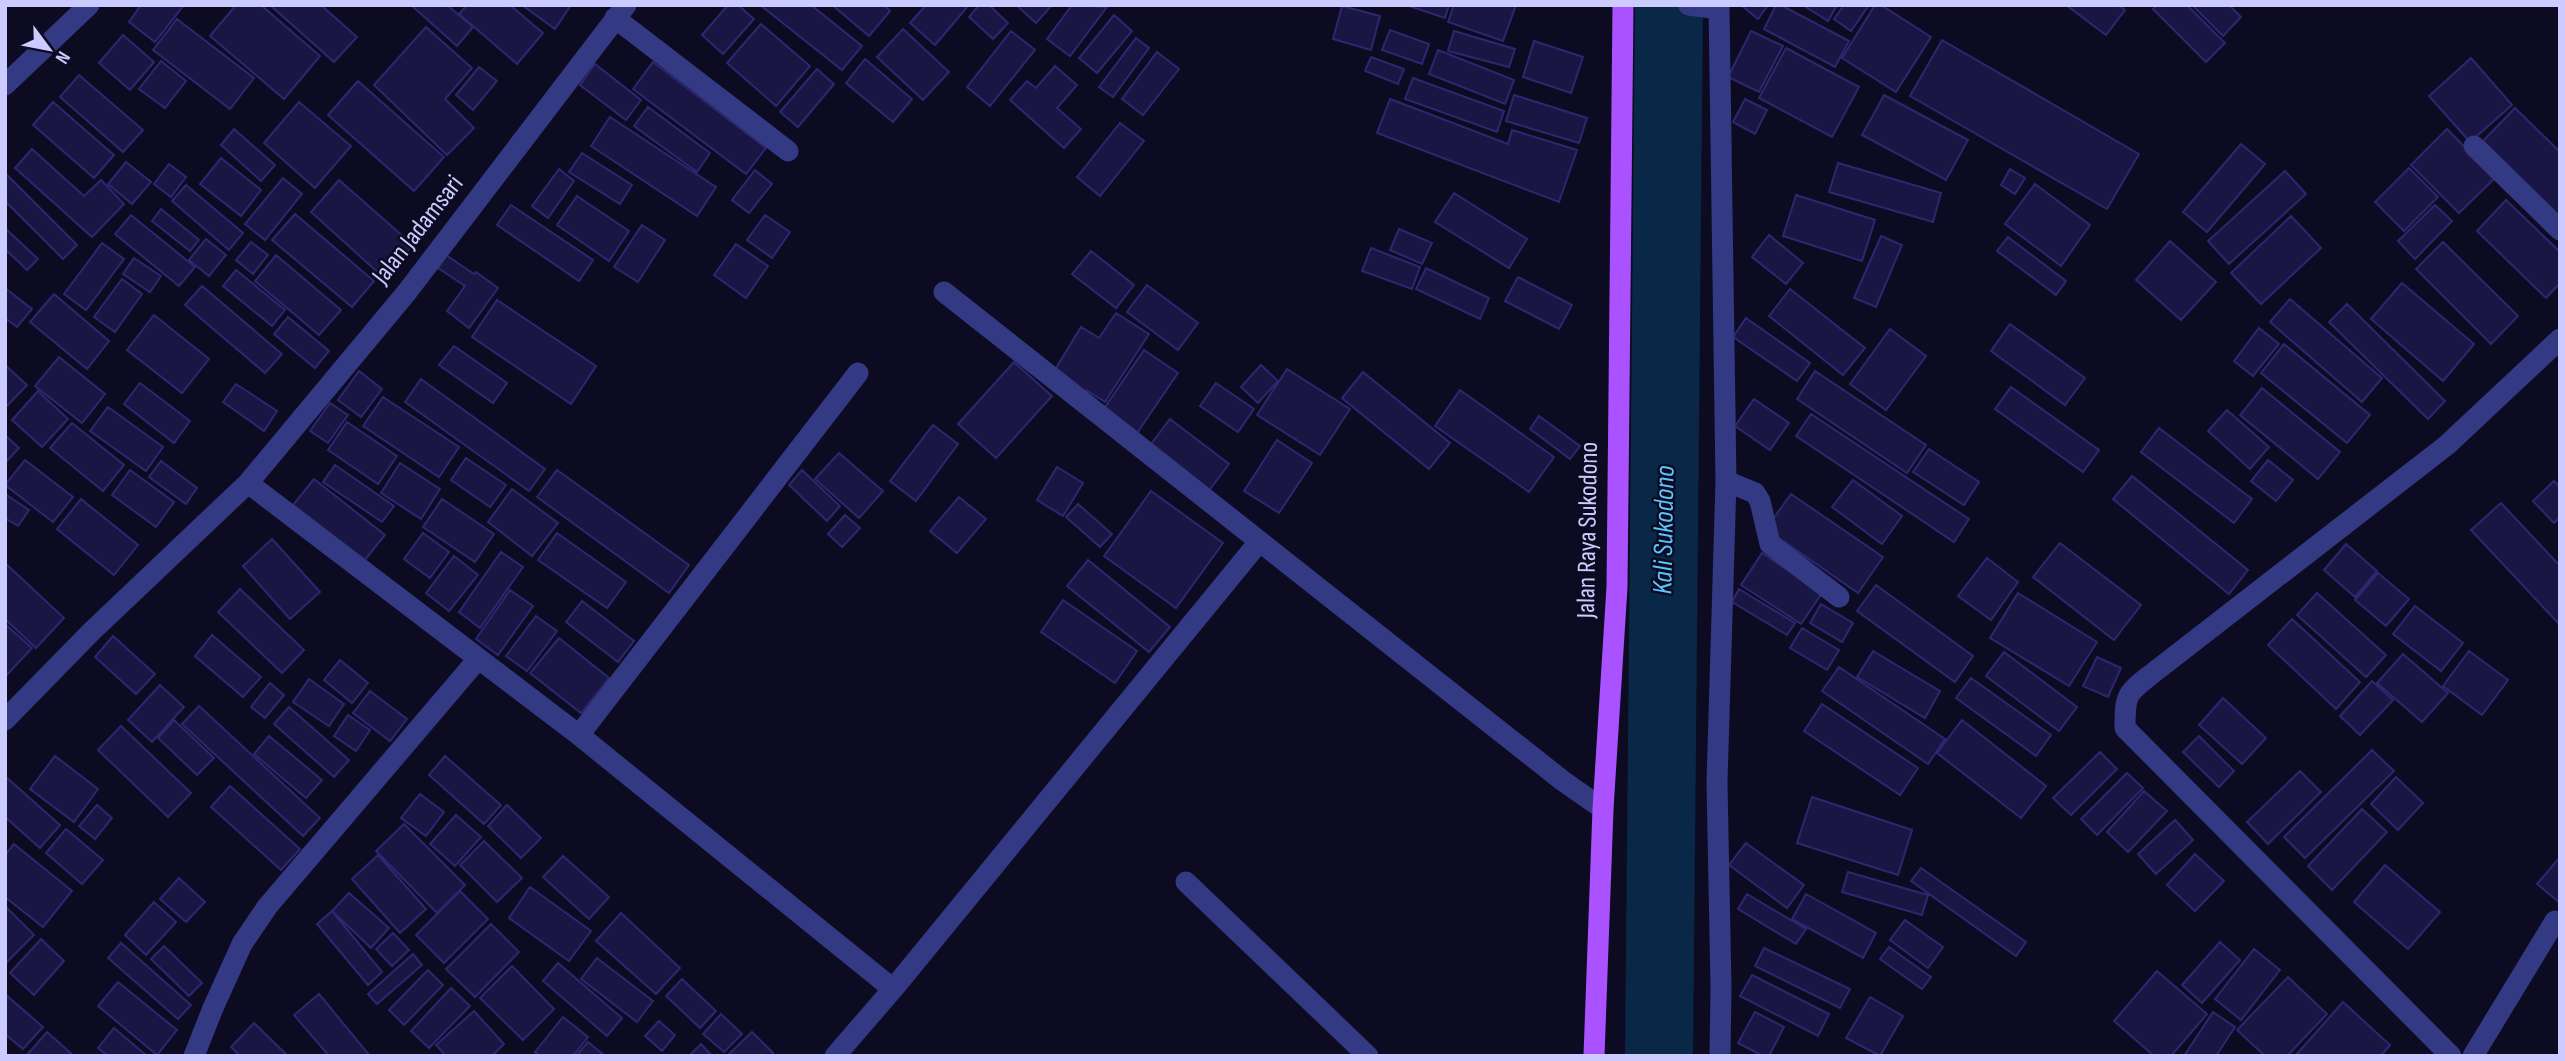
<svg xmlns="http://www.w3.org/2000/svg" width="2565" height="1061" font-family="'Sofia Sans Condensed',sans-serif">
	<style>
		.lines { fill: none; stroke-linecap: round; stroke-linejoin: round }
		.river { stroke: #092847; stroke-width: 68 }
		.building { fill: #1a1643; stroke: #2d2770; stroke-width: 2 }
		.minor { stroke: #333983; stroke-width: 21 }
		.major { stroke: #aa52ff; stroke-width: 21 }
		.labels { text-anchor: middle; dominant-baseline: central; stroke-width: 5; stroke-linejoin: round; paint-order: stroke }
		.street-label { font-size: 26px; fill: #cbcbff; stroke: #0d0b21 }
		.water-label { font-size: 28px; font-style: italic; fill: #59c5ff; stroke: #0d0b21 }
	</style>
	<rect width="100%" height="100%" fill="#0d0b21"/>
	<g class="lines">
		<!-- river -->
		<path class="river" d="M1659,1056L1669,5"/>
	</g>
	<!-- building -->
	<path class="building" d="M141,5H184L155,42L129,22Z
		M236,5H261L320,56L284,99L210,36Z
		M270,5H321L357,37L334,62Z
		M411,5H447L473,27L457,46Z
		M467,5H510L543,33L517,64L459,14Z
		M522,5H571L555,29Z
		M728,5H738L754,19L723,54L702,35Z
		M760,5H811L862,46L842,70Z
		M832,5H884L890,11L869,36Z
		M926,5H969L935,45L910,23Z
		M979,5H989L1008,23L993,39L969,17Z
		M1016,5H1052L1036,23Z
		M1072,5L1107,7L1070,56L1047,39Z
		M1406,5H1449L1445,18Z
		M1454,5H1516L1503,41L1448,22Z
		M1741,5H1768L1758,19Z
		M1776,5H1781L1849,41L1835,67L1764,29Z
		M1803,5H1837L1828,21Z
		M1844,5H1869L1851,31L1834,19Z
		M1875,5H1881L1931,37L1896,92L1842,58Z
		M2066,5H2118L2125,10L2106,35Z
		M2157,5H2187L2225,43L2206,62L2153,9Z
		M2192,5H2229L2241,17L2223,36Z
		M1342,6L1380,16L1371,50L1333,39Z
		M1114,15L1132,31L1097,73L1079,58Z
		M177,19L254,78L230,109L153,50Z
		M761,24L810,66L776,106L727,63Z
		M426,27L472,68L445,99L474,128L447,155L374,85Z
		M903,29L949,72L923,100L877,57Z
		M1390,30L1429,44L1422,64L1382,50Z
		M1011,31L1035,50L990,106L967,87Z
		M1454,31L1515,49L1509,67L1448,51Z
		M1751,31L1783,46L1759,92L1728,77Z
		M123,35L154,62L130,90L99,63Z
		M1136,38L1149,48L1113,97L1099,87Z
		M1942,40L2139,154L2107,209L1910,96Z
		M1534,41L1583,57L1571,93L1523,77Z
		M1786,48L1859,87L1832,137L1759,98Z
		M1438,50L1514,80L1505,104L1429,74Z
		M1157,52L1179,69L1143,115L1122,99Z
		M1371,57L1404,69L1398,84L1365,71Z
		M2471,58L2512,105L2470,142L2429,96Z
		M865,59L912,99L893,122L846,83Z
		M161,61L186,81L165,108L139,89Z
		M653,62L766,148L746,174L633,89Z
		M595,64L641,100L626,120L580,85Z
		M1055,66L1077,85L1057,108L1081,129L1064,148L1010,100L1027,81L1036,88Z
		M479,67L497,81L473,110L456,95Z
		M817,69L834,84L798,127L780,112Z
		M79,75L143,130L123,152L60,97Z
		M1413,78L1504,111L1497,132L1405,99Z
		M358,81L444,157L414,191L328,115Z
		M1514,95L1587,118L1579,143L1506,121Z
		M1884,95L1968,140L1946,180L1862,135Z
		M1390,99L1508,144L1512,130L1577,150L1559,202L1377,133Z
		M1745,99L1767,110L1755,134L1733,122Z
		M53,102L114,155L94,178L33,125Z
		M299,102L351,146L315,188L264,143Z
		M648,107L710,153L697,172L634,126Z
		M2515,108L2560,152V217L2483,141Z
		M610,117L716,187L697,216L591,146Z
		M1120,123L1144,141L1100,196L1077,177Z
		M234,129L275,165L261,181L221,145Z
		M2447,129L2495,178L2459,213L2411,165Z
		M2241,144L2265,164L2207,232L2183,212Z
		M32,149L84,196L101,180L124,204L92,237L15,168Z
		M582,153L632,185L620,204L569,172Z
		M221,158L261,190L241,216L200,184Z
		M126,162L151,182L132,204L108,184Z
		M1838,163L1941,193L1933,222L1829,192Z
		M169,164L186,177L171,197L154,184Z
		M2409,168L2438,197L2404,231L2375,202Z
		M559,169L574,181L548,218L532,206Z
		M2010,169L2025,178L2015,194L2001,185Z
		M755,170L772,184L749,213L732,200Z
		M2285,171L2306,194L2229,264L2208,241Z
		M6,174L77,245L63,259L5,201Z
		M283,178L302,194L265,240L245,224Z
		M339,180L413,245L383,277L311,212Z
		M2035,184L2090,225L2061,266L2005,224Z
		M186,185L243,233L229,250L172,201Z
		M1454,193L1527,239L1509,268L1435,222Z
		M1796,195L1875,220L1862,261L1783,236Z
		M577,196L629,231L609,261L557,225Z
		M2506,200L2560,252V283L2546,298L2477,231Z
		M511,205L593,260L579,281L497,225Z
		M2435,205L2452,221L2415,259L2398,241Z
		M161,209L199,240L190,251L152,221Z
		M295,214L374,281L352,307L272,240Z
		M131,215L195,267L179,286L115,234Z
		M765,215L790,232L772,258L747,240Z
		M2291,216L2321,248L2261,304L2231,273Z
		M642,225L665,240L638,282L614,267Z
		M5,228L38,259L27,270L5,249Z
		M1399,229L1432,243L1422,264L1390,250Z
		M1769,235L1803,263L1786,284L1752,257Z
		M1881,236L1902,245L1876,307L1854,298Z
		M2008,237L2066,281L2056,295L1997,251Z
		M206,239L226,255L209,276L189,260Z
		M2170,241L2216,282L2181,320L2136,280Z
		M251,242L268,255L253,274L236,260Z
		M2443,242L2518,316L2491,344L2416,269Z
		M102,243L124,259L86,310L64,294Z
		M736,244L768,266L746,298L714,275Z
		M1371,248L1420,267L1412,289L1362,271Z
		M1091,251L1134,285L1116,308L1072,274Z
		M276,255L341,310L319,335L255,281Z
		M446,255L474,274L476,272L498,288L469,328L447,311L465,286L438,268Z
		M134,258L161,276L150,292L123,274Z
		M1426,268L1489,298L1480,319L1416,289Z
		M236,270L285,310L272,326L223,286Z
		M1518,277L1572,305L1559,329L1505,301Z
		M122,279L142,294L115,332L94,317Z
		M2402,283L2474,344L2443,381L2371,319Z
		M1147,285L1198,323L1178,350L1127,312Z
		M202,286L282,354L265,373L185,305Z
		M5,288L32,309L17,327L5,318Z
		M1790,289L1865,348L1843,375L1769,316Z
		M54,294L109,341L87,369L30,322Z
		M2290,299L2382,378L2362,402L2270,322Z
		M497,300L596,366L571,404L472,337Z
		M2347,304L2445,401L2428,419L2329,322Z
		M1116,313L1149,334L1105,402L1086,390L1084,393L1053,373L1081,327L1099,338Z
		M154,315L209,359L182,393L127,350Z
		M288,317L329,351L315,368L274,334Z
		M1746,318L1810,363L1797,381L1733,337Z
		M2010,324L2085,378L2065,405L1991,351Z
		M2259,328L2279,344L2253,376L2234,361Z
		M1890,329L1926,356L1886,410L1850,384Z
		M2284,344L2370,415L2347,443L2261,373Z
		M454,346L507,383L493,403L439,365Z
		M1144,350L1178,373L1135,436L1101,413Z
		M59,357L105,394L82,423L35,386Z
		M1014,362L1052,396L996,458L958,424Z
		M5,365L27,385L7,406L5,404Z
		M1261,365L1278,381L1258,403L1241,387Z
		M1287,369L1350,409L1320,455L1257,415Z
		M359,371L382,389L361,417L338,400Z
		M1815,371L1926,445L1907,473L1797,399Z
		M1363,372L1450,443L1429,469L1342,398Z
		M421,379L545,469L529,491L405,402Z
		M140,383L190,421L174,443L124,404Z
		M1216,383L1254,409L1238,432L1200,406Z
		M236,384L277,411L264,431L223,402Z
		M2011,387L2099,450L2083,472L1995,409Z
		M2262,388L2340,452L2318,479L2240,415Z
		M1460,390L1554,457L1529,492L1435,426Z
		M38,391L68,419L42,447L12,420Z
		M383,397L459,447L439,477L363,426Z
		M1754,399L1789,423L1770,450L1735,426Z
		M330,403L348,415L328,443L310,431Z
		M108,407L163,447L146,471L90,431Z
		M2227,410L2269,447L2250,469L2208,431Z
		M1811,414L1969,519L1954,542L1796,436Z
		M1539,416L1580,446L1570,459L1530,429Z
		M1170,419L1229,464L1207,493L1148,448Z
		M347,422L397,456L378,484L328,450Z
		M72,423L124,465L103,491L50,448Z
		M933,425L958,444L916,501L890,481Z
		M2159,428L2252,499L2234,523L2141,452Z
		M5,435L19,448L5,463Z
		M1277,440L1312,463L1279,513L1244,491Z
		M1929,449L1979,482L1964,505L1913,472Z
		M839,453L883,491L859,518L815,479Z
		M466,458L506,485L490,507L451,480Z
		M25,460L73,497L53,522L5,485Z
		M2268,460L2293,480L2276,501L2251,481Z
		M161,461L197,488L186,504L149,477Z
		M400,463L440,489L421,519L381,493Z
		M335,465L394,506L382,522L323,482Z
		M1057,467L1083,483L1063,516L1037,500Z
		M130,470L174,502L156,527L112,495Z
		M557,470L689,565L669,593L537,497Z
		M802,470L840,506L827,521L789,485Z
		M2132,476L2248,570L2229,594L2113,499Z
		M314,479L385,535L364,561L293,505Z
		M1853,480L1902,516L1882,544L1832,507Z
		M2554,481L2560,487V517L2554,523L2533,501Z
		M512,489L558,523L532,556L488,522Z
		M1151,491L1223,543L1176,608L1104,556Z
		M5,494L29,510L18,526L5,518Z
		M1791,494L1883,557L1858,593L1766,529Z
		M959,497L986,519L957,553L930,531Z
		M81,499L138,545L114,575L57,529Z
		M442,499L494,534L475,562L423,527Z
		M2501,503L2560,566L2559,624L2471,530Z
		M1078,504L1112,534L1100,547L1066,517Z
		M845,515L860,528L842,547L828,534Z
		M423,533L449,552L430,578L404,559Z
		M557,533L626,582L607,608L538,560Z
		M272,539L320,592L290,619L243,566Z
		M2060,543L2141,605L2114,640L2033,577Z
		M2346,544L2377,571L2355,597L2324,570Z
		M501,552L523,567L480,628L459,612Z
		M1762,553L1822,593L1801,624L1741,585Z
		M454,556L478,575L449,611L426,593Z
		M1987,558L2018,582L1991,620L1958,596Z
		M1088,560L1170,627L1149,652L1067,586Z
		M5,563L64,618L36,648L5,619Z
		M2378,573L2409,599L2386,626L2355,600Z
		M1876,585L1973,656L1955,682L1857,611Z
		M240,589L304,650L282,673L218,612Z
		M1739,589L1795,623L1787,635L1732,602Z
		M510,590L533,606L498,655L476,639Z
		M2018,593L2097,642L2069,686L1990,638Z
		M2317,593L2386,655L2366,677L2297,615Z
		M1063,600L1137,651L1115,683L1041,632Z
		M582,601L634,641L618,662L566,622Z
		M1821,604L1853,623L1842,642L1810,623Z
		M2415,606L2463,643L2441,671L2393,634Z
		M536,616L557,631L527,671L506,656Z
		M2292,619L2360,682L2336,709L2268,645Z
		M5,624L32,648L5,677Z
		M1802,628L1839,650L1827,670L1790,648Z
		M212,635L261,677L243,697L195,656Z
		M113,636L155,674L136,694L95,657Z
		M559,638L609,678L581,713L530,673Z
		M1873,651L1940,691L1925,718L1857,677Z
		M2469,651L2508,680L2482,715L2443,686Z
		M2004,652L2077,707L2059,731L1986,676Z
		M2403,654L2448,693L2422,722L2377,683Z
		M2097,657L2121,668L2108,697L2083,686Z
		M340,660L368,683L352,703L324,680Z
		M1839,667L1945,739L1928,764L1822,691Z
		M1971,678L2051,735L2036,756L1956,698Z
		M309,679L344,704L329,726L293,702Z
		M2372,681L2393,700L2360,735L2340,716Z
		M270,683L284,695L265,718L251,707Z
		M160,685L184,707L152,742L128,720Z
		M370,691L407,719L390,741L353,713Z
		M2223,698L2266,738L2242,764L2199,725Z
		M1822,704L1918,768L1900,795L1804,731Z
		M199,706L320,818L303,836L182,724Z
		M289,707L349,760L334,777L274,724Z
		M348,715L370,730L356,751L334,736Z
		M174,720L214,758L197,775L158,738Z
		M1962,720L2046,786L2021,818L1937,753Z
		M121,726L191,793L168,817L98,750Z
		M269,736L322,780L306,798L254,754Z
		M2199,736L2234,771L2219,787L2183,752Z
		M2372,750L2394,771L2305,858L2284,837Z
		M2100,752L2117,769L2071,815L2053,798Z
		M55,756L98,789L74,822L30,789Z
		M445,756L501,805L484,824L429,775Z
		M2300,771L2321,792L2268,844L2247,822Z
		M2127,773L2143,788L2097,835L2081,819Z
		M5,776L60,825L40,848L5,817Z
		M2396,777L2423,803L2398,830L2371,804Z
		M230,786L300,849L281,870L211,807Z
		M2144,791L2167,811L2128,852L2107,832Z
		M420,794L444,812L426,836L401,818Z
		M1812,797L1912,830L1898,875L1797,843Z
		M97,805L112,818L95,839L79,826Z
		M507,805L541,838L521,858L488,826Z
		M2362,809L2387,832L2332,890L2308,866Z
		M456,815L481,837L455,866L430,844Z
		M2175,820L2193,840L2156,874L2138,854Z
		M404,824L465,885L437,913L376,851Z
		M66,829L103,860L82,884L46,853Z
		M484,841L522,878L497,902L460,865Z
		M1746,843L1804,885L1787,908L1729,865Z
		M14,844L72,891L43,927L5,897V855Z
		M2195,854L2224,881L2195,911L2167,885Z
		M378,855L426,909L400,933L352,879Z
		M563,856L609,897L589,919L543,877Z
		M2560,857V903L2537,884Z
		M2385,865L2440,912L2408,949L2354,902Z
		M1921,868L2026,942L2016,956L1911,881Z
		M1848,872L1928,895L1922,915L1842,892Z
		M179,878L205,902L186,922L160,899Z
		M530,887L591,931L569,961L509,918Z
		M460,891L488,919L444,963L416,935Z
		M349,893L389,928L371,948L332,911Z
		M1747,894L1806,929L1796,944L1738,909Z
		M1806,894L1876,933L1863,958L1792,919Z
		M154,902L176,922L146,955L125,935Z
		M5,906L34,935L5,964Z
		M332,911L382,972L368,985L317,924Z
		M621,913L680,968L656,994L596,941Z
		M1905,920L1943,947L1928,968L1890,940Z
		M491,924L519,952L475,997L446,969Z
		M393,933L409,950L392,966L376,949Z
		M41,939L64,961L34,995L10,973Z
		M2220,942L2240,960L2202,1003L2182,985Z
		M121,943L191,1005L178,1019L108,958Z
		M164,946L202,983L189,996L151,959Z
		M1889,947L1931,977L1922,989L1880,959Z
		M1764,948L1850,989L1840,1008L1755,966Z
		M2254,949L2280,970L2241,1020L2215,999Z
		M413,954L422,965L377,1004L368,994Z
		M597,958L653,1001L637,1022L581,979Z
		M558,963L622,1018L607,1036L543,981Z
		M512,966L554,1009L523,1040L480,998Z
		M428,970L443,985L404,1025L389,1010Z
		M2157,971L2207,1014L2171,1056H2154L2114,1021Z
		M1752,975L1829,1014L1818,1036L1740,996Z
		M2288,977L2327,1014L2287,1056H2265L2237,1030Z
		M682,979L716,1011L700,1028L666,996Z
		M118,982L177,1030L157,1055L98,1006Z
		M451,988L470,1006L429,1048L411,1031Z
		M319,994L370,1056H329L294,1015Z
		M6,995L43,1027L23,1049L5,1034Z
		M1870,997L1903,1016L1880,1056L1846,1038Z
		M2343,1002L2390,1045L2381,1056H2295Z
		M474,1011L504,1044L492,1056H446L436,1045Z
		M1755,1012L1784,1027L1769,1056H1763L1738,1043Z
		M2213,1012L2235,1027L2216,1056H2184Z
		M721,1014L742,1034L724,1052L703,1034Z
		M563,1017L588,1037L573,1056H540L535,1052Z
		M659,1021L675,1035L662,1051L645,1036Z
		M254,1023L288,1056H240L231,1047Z
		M114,1028L147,1056H108L98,1048Z
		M47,1032L74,1056H26Z
		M752,1032L773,1053L771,1056H727Z
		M588,1042L605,1056H576Z
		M701,1044L712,1056H689Z"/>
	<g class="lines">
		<!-- minor -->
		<path class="minor" d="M1689,5L1719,9
			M1719,5L1726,481L1717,783L1721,987L1720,1056
			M615,18L788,151
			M5,85L89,5
			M2474,146L2560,230
			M944,292L1563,781L1603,809
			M1726,481L1755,493L1760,501L1770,544L1839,597
			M248,483L579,735L893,989
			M5,720L91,632L248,483L407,292L626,5
			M579,735L858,373
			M1186,882L1368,1056
			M194,1056L213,1008L242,944L267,907L478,659
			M835,1056L893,989L1259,542
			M2451,1056L2125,728C2125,694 2126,694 2153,673L2447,445L2560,339
			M2473,1056L2555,921"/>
		<!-- major -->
		<path class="major" d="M1594,1056L1603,809L1617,587L1623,5"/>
	</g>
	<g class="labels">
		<!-- street labels -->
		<g class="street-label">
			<text transform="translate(418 230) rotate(-52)">Jalan Jadamsari</text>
			<text transform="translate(1588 530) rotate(-89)">Jalan Raya Sukodono</text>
		</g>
		<!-- water labels -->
		<g class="water-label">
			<text transform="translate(1664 530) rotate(-89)">Kali Sukodono</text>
		</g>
	</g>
	<!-- border -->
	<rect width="2565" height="1061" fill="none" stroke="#cbcbff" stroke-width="14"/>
	<!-- north arrow -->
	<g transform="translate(49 49) rotate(122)" stroke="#0d0b21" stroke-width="5" paint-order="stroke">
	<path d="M0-5L12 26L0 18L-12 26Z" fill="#cbcbff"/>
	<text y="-10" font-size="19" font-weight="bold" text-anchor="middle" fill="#cbcbff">N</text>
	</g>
</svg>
